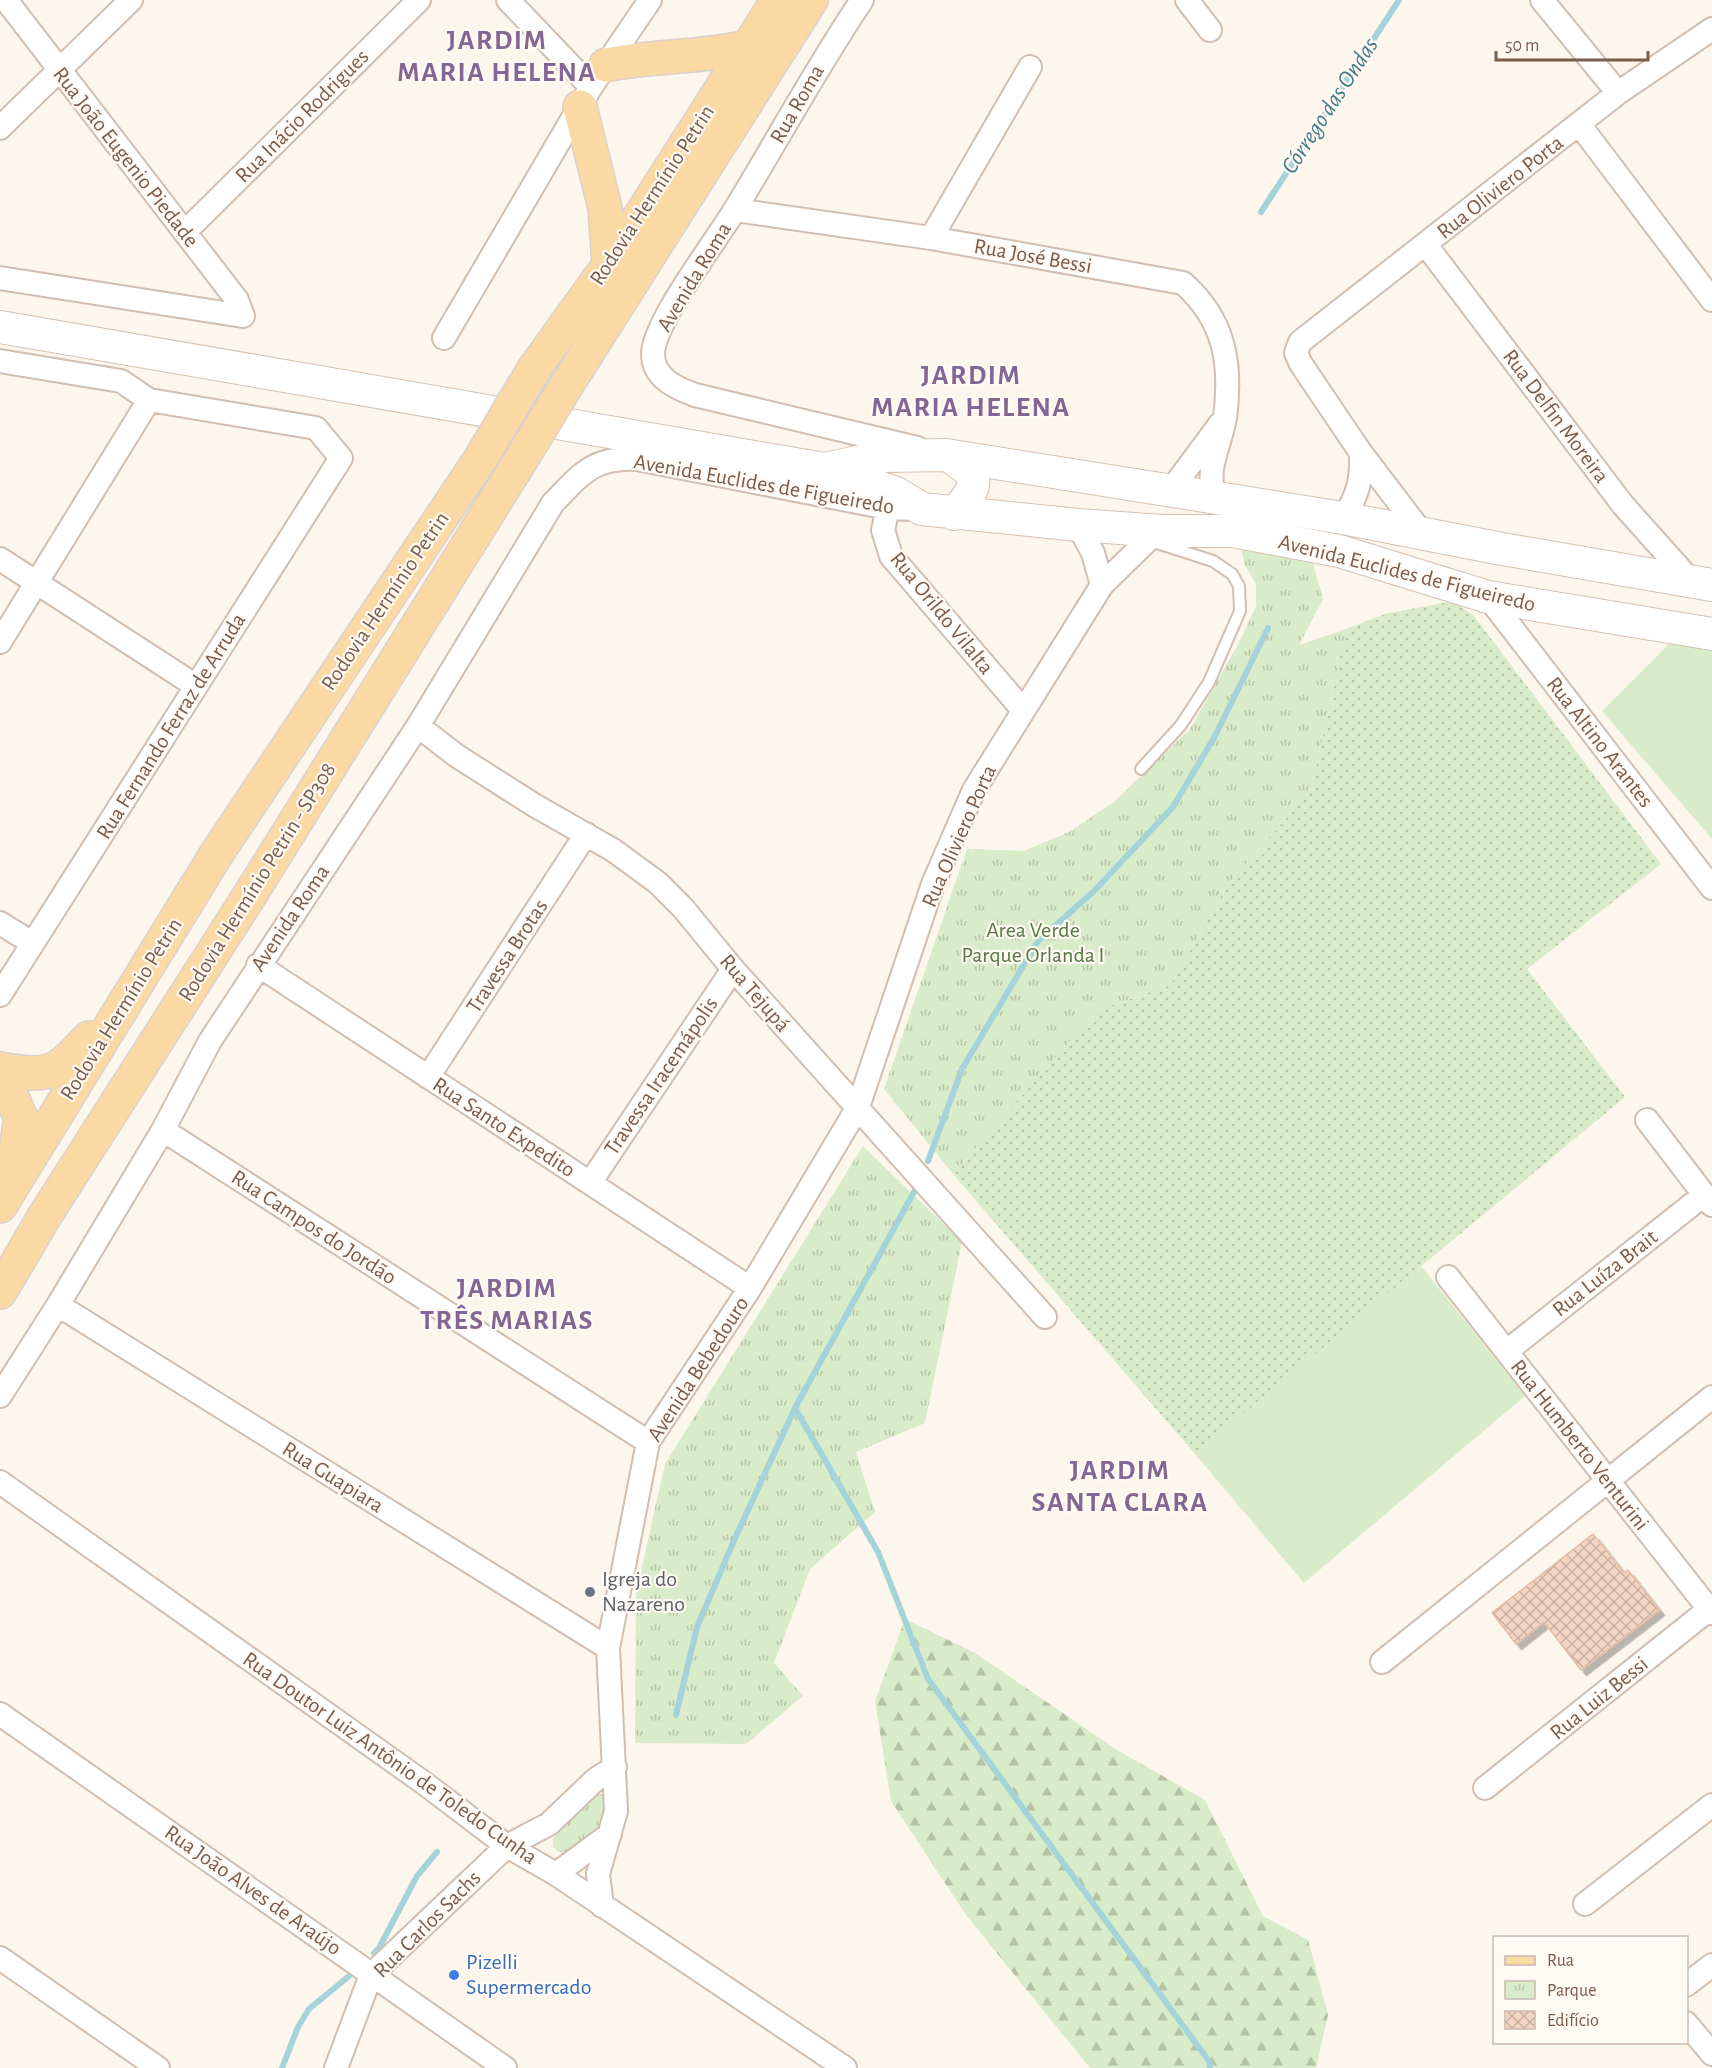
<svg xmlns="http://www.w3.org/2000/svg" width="1712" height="2068" font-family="'Alegreya Sans',sans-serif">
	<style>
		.grass { fill: url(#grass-dots) }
		.forest { fill: url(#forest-firs) }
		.park { fill: url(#park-tufts) }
		.pitch { fill: #d8ecc9 }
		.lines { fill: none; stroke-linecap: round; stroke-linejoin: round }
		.stream { stroke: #a5d3da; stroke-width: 6 }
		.building { fill: url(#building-cross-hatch); stroke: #e6bba3; stroke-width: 1.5; filter: url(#shadow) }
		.lane-casing { stroke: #d1beb0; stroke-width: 14 }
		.street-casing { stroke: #d1beb0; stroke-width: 26 }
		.secondary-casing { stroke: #d6c0b0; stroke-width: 34 }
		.primary-casing { stroke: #dad1cd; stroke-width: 36 }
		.lane { stroke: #fff; stroke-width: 10 }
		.street { stroke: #fff; stroke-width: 22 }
		.secondary { stroke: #fff; stroke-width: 32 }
		.primary { stroke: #fbd9a5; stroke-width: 33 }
		.primary-bridge-casing { stroke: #dad1cd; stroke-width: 36; stroke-linecap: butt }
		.primary-bridge { stroke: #fbd9a5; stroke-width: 33 }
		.worship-dot { fill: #6b7280; stroke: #fffaf3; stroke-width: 2 }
		.shop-dot { fill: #3f7fe0; stroke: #fffaf3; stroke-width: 2 }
		.labels { text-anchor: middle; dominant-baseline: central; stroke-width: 4.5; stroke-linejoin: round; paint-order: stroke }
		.street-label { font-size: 22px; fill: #7a5c4d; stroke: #fffaf3 }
		.park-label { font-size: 22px; fill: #537a41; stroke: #fffaf3 }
		.worship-label { font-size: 22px; fill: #5b616d; stroke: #fffaf3; text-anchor: start }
		.shop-label { font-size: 22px; fill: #366cbe; stroke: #fffaf3; text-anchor: start }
		.water-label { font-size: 24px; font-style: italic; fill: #437c86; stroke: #fffaf3 }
		.district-label { font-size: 28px; font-weight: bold; letter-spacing: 1.5px; fill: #846695; stroke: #fffaf3 }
	</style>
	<defs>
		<pattern id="grass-dots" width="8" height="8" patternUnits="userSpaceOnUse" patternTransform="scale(1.5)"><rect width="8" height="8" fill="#d8ecc9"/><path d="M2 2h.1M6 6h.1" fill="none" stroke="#b4c2a5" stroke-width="1.8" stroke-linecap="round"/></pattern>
		<pattern id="forest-firs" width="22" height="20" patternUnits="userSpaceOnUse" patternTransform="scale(1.5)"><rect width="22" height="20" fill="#d8ecc9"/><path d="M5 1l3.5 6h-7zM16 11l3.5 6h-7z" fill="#b4c2a5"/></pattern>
		<pattern id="park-tufts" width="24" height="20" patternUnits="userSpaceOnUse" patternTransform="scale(1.5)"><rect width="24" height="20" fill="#d8ecc9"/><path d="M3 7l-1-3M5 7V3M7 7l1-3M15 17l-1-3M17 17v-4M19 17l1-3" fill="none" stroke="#b4c2a5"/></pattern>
		<pattern id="building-cross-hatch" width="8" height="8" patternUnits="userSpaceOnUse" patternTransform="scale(1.5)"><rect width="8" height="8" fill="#f3d5c3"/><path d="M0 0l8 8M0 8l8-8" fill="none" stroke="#cab0a1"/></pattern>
		<filter id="shadow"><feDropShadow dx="5.5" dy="5.5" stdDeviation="0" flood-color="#0004"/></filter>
	</defs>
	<rect width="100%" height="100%" fill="#fdf6ec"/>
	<!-- grass -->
	<path class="grass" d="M1453,601L1474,616L1661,864L1527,969L1625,1097L1195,1454L953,1174L1096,1011L1171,985L1228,884L1311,790L1346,629L1385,614Z"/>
	<!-- forest -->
	<path class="forest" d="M905,1619L975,1653L1117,1750L1205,1800L1263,1916L1308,1940L1328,2015L1316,2068H1090L966,1915L891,1801L875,1701Z"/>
	<!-- park -->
	<path class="park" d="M1240,544L1312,560L1323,599L1299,645L1346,629L1311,790L1228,884L1171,985L1096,1011L953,1174L884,1089L967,849L1024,851L1069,832L1114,802L1190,729L1237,646L1256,607V584L1245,565Z
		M863,1146L962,1242L925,1423L856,1452L875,1512L810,1569L774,1663L803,1696L746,1744L635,1743L636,1593L665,1464Z
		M601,1794L607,1797C607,1822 585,1853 558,1852L553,1847V1839L594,1795Z"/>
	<!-- pitch -->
	<path class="pitch" d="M1679,634L1712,638V839L1602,711Z
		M1421,1266L1525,1396L1304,1583L1195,1454Z"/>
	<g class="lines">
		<!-- stream -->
		<path class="stream" d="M1261,212L1399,0
			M928,1161L962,1069L1038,941L1094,891L1173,807L1215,736L1268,628
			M795,1408L878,1552L928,1679L1209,2061L1210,2068
			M676,1715L697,1627L736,1536L795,1408L919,1183
			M374,1953L379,1948L417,1876L437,1852
			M282,2068L298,2027L309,2009L349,1976"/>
	</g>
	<!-- building -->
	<path class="building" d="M1593,1534L1624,1573L1628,1570L1659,1610L1581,1670L1544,1622L1516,1644L1492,1613Z"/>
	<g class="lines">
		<!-- lane casing -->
		<g class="lane-casing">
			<path id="lane" d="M1141,769L1181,725L1209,682L1240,611L1239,586L1232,574L1213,561L1157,543"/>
		</g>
		<!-- street casing -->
		<g class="street-casing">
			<path id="street" d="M508,0L591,87
				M862,0C816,68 777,141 734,211C716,241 653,323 653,354C653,378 676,388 695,395L917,448
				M1187,0L1210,30
				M1542,0L1618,93
				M1579,124L1712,300
				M0,128L131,0
				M735,210L931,238L1183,283C1225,320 1232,364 1225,418C1222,435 1215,451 1212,468C1211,477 1212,487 1212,496
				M185,232L419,0
				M931,238L1030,67
				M1426,245L1623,505L1691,581
				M0,278L243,316L237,300L6,0
				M444,338L591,87L650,0
				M0,361L121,381L149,400L316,428L341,458L0,995
				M1171,490L1220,424
				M888,508L883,530L891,556L1023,710
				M1343,518C1358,496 1362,479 1361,453
				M1078,525L1093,553L1102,585
				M1422,533L1361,453L1301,364L1296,353L1300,342L1618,93L1712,29
				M0,559L196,686
				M1488,597L1712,888
				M0,642L149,400
				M418,726L457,756L534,805L613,850L658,883L683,908L733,969L1045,1317
				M0,923L32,943
				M258,965L750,1288
				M428,1077L586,834
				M1647,1120L1712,1205
				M163,1130L648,1442
				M590,1183L733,969
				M1448,1277L1712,1613
				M58,1305L608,1648
				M1507,1351L1704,1195
				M0,1396L58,1305L163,1130L210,1041L418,726L553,503C581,474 593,457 637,459L888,508L920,509
				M0,1482L424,1783L507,1846L556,1874L845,2068
				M1382,1662L1712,1397
				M0,1714L505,2068
				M1485,1788L1712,1607
				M556,1874L610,1834
				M1585,1904L1712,1805
				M602,1906L598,1874L616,1811L608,1648L648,1442L750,1288L858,1107L933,884L974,790L1102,585L1149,539L1162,531
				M0,1958L158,2068
				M1686,1985L1712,1965
				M1686,2023L1712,2054
				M336,2068L371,1975L507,1846L549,1824L596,1779L615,1767"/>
		</g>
		<!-- secondary casing -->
		<g class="secondary-casing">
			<path id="secondary" d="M0,327L824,469L896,493L922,509L1078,525L1162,531H1233L1339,551L1488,597L1712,634
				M947,455C982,476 980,484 954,514
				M825,469L885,456L946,455L1343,518L1502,549L1712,585"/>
		</g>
		<!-- primary casing -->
		<g class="primary-casing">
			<path id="primary" d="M606,65C653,55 701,58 748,47
				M580,107L605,208L609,265
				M534,369L609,265L778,0
				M568,383L811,0
				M0,1069C49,1078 56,1074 89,1038
				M0,1070L21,1118L12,1174
				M0,1206L217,853L481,458
				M0,1292L44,1217L248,898L514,471"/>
		</g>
		<!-- lane -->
		<use href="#lane" class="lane"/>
		<!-- street -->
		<use href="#street" class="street"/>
		<!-- secondary -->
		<use href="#secondary" class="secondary"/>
		<!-- primary -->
		<use href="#primary" class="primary"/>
		<!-- primary-bridge casing -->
		<g class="primary-bridge-casing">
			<path id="primary-bridge" d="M481,458L534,369
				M514,471L568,383"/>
		</g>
		<!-- primary-bridge -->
		<use href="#primary-bridge" class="primary-bridge"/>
	</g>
	<!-- markers -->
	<circle class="worship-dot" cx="590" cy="1592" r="6"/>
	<circle class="shop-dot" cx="454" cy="1975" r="6"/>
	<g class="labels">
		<!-- street labels -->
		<g class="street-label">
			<text transform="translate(797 104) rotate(-60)">Rua Roma</text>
			<text transform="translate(302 116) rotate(-45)">Rua Inácio Rodrigues</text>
			<text transform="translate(126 157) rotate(52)">Rua João Eugenio Piedade</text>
			<text transform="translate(1500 187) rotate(-38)">Rua Oliviero Porta</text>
			<text transform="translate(652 195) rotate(-57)">Rodovia Hermínio Petrin</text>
			<text transform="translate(1033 256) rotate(10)">Rua José Bessi</text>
			<text transform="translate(694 277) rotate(-59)">Avenida Roma</text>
			<text transform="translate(1556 416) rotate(53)">Rua Delfin Moreira</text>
			<text transform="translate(764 484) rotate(10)">Avenida Euclides de Figueiredo</text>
			<text transform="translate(1407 573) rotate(14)">Avenida Euclides de Figueiredo</text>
			<text transform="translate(385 601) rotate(-56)">Rodovia Hermínio Petrin</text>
			<text transform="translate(942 613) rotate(51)">Rua Orildo Vilalta</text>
			<text transform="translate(171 726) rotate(-58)">Rua Fernando Ferraz de Arruda</text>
			<text transform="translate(1600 742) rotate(52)">Rua Altino Arantes</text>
			<text transform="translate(959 836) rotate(-66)">Rua Oliviero Porta</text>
			<text transform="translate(257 882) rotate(-58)">Rodovia Hermínio Petrin - SP308</text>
			<text transform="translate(290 918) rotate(-56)">Avenida Roma</text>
			<text transform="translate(507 956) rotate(-57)">Travessa Brotas</text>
			<text transform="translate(755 993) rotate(49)">Rua Tejupá</text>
			<text transform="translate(121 1009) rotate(-58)">Rodovia Hermínio Petrin</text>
			<text transform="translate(661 1076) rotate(-56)">Travessa Iracemápolis</text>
			<text transform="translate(504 1127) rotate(33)">Rua Santo Expedito</text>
			<text transform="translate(314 1227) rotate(33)">Rua Campos do Jordão</text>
			<text transform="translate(1605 1273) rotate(-38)">Rua Luíza Brait</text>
			<text transform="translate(698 1369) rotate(-57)">Avenida Bebedouro</text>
			<text transform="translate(1580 1445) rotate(52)">Rua Humberto Venturini</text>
			<text transform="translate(333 1477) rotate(32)">Rua Guapiara</text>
			<text transform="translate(1599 1698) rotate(-39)">Rua Luiz Bessi</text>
			<text transform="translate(390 1758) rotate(35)">Rua Doutor Luiz Antônio de Toledo Cunha</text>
			<text transform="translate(253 1890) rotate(35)">Rua João Alves de Araújo</text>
			<text transform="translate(427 1924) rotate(-45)">Rua Carlos Sachs</text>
		</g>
		<!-- park labels -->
		<g class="park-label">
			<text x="1033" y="930">Area Verde<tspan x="1033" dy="25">Parque Orlanda I</tspan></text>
		</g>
		<!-- worship labels -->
		<g class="worship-label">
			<text x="602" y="1579">Igreja do<tspan x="602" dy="25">Nazareno</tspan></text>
		</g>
		<!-- shop labels -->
		<g class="shop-label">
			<text x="466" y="1962">Pizelli<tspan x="466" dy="25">Supermercado</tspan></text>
		</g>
		<!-- water labels -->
		<g class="water-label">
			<text transform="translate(1330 106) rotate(-57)">Córrego das Ondas</text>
		</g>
		<!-- district labels -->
		<g class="district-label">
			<text x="497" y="41">JARDIM<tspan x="497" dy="32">MARIA HELENA</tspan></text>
			<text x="971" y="376">JARDIM<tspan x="971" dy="32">MARIA HELENA</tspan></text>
			<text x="507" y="1289">JARDIM<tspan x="507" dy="32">TRÊS MARIAS</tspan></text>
			<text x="1120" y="1471">JARDIM<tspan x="1120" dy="32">SANTA CLARA</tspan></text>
		</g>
	</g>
	<!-- legend -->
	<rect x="1493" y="1936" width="195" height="108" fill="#fffaf3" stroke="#cabbb1" stroke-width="1.5"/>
	<rect x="1505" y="1956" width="30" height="9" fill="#fbd9a5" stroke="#cabbb1" stroke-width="1.5"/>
	<text x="1547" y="1966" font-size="18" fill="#7a5c4d">Rua</text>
	<rect x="1505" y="1981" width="30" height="18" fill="url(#park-tufts)" stroke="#cabbb1" stroke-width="1.5"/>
	<text x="1547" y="1996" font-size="18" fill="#7a5c4d">Parque</text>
	<rect x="1505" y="2011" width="30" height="18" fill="url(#building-cross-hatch)" stroke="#cabbb1" stroke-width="1.5"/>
	<text x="1547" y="2026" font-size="18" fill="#7a5c4d">Edifício</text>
	<!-- scale -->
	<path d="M1496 51v9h152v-9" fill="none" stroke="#7a5c4d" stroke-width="3"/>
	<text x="1505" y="51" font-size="18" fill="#7a5c4d" stroke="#fffaf3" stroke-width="4.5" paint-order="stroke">50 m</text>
</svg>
